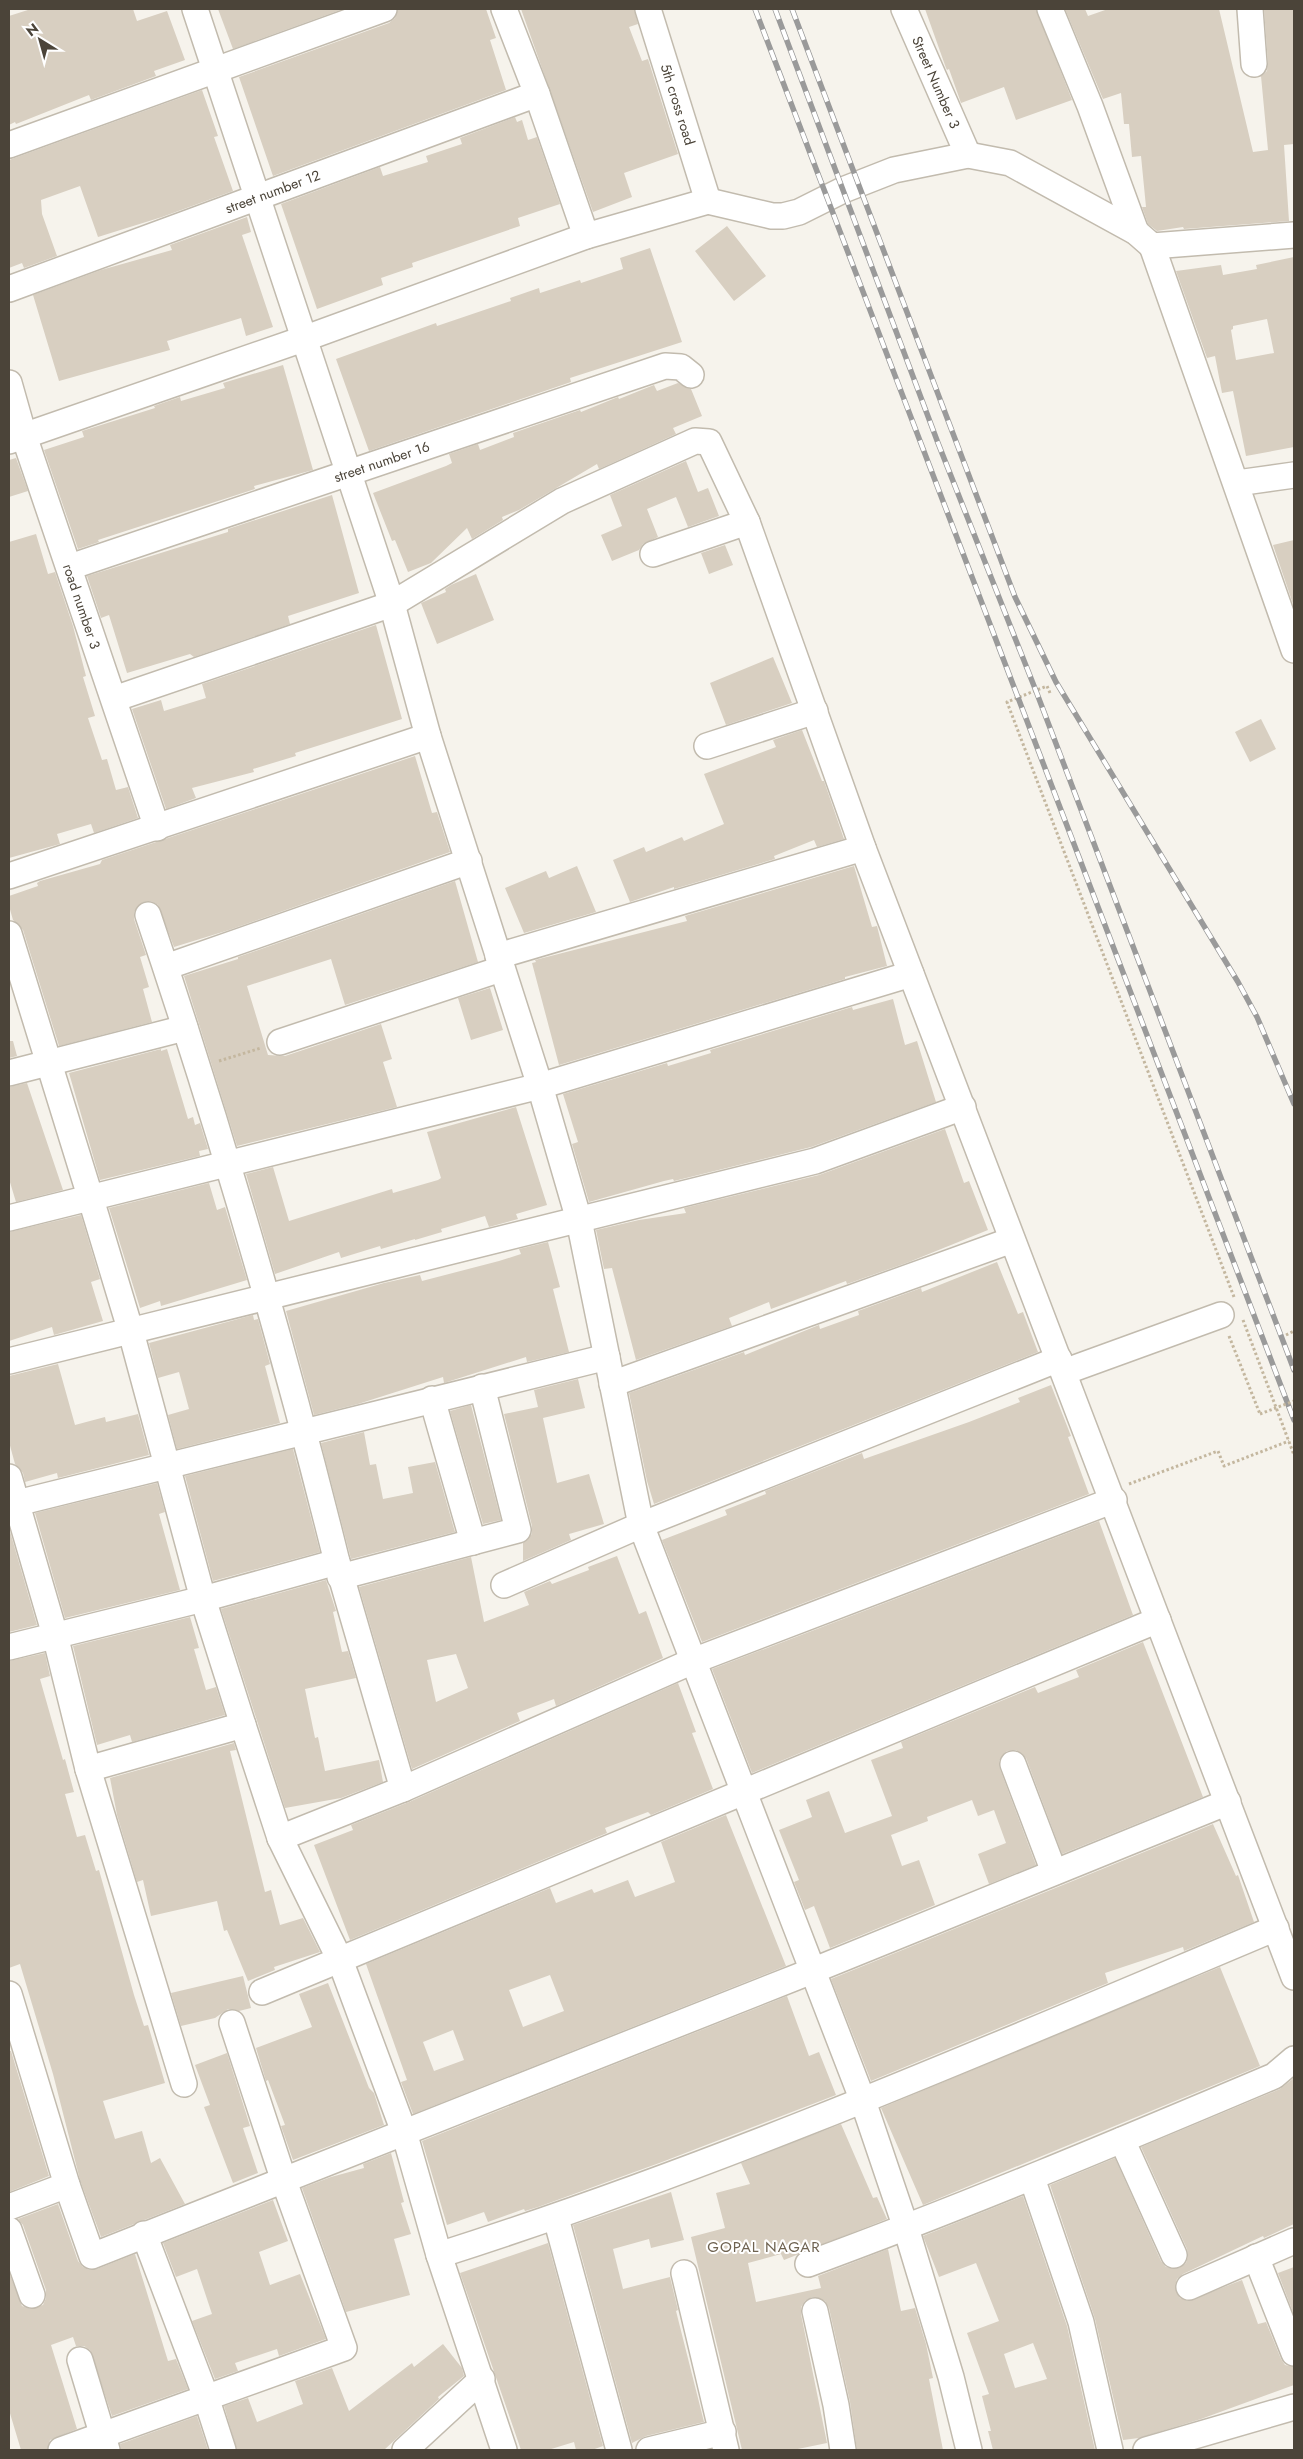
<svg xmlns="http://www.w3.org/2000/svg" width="1303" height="2459" font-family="Jost,sans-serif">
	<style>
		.building { fill: #d8cfc1; fill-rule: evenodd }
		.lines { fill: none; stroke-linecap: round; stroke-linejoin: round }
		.minor-casing { stroke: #c2bbae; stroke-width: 28 }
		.path { stroke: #c4b79f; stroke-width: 3; stroke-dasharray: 2.5 2.5; stroke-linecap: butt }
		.minor { stroke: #fff; stroke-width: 25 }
		.rail-casing { stroke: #9a9a9a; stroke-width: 5.5 }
		.rail { stroke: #fff; stroke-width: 4; stroke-dasharray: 11; stroke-linecap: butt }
		.path-bridge { stroke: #c4b79f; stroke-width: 3; stroke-dasharray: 2.5 2.5; stroke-linecap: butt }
		.labels { text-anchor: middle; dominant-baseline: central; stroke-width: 4; stroke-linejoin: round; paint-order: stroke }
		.street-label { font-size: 14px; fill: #4b4439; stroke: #fff }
		.neighbourhood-label { font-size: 15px; letter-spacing: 1px; fill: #6e6250; stroke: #fff }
	</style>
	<rect width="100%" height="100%" fill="#f6f3ec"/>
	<!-- building -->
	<path class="building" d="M31,9H133L137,21L167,11L185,60L154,71L156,76L91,100L89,95L16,124L15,122L9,125V16Z
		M218,9H343L233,49Z
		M398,9H486L496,38L490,40L506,90L273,176L239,77L389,23L395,18Z
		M521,9H634L638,24L629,27L642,61L648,59L678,154L624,173L632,197L593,212Z
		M925,9H1036L1072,100L1016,120L1004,87L961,103L949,69L947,70L946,68Z
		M1065,9H1085L1088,16L1108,9H1219L1253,152L1268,150L1261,76L1267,71L1268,63L1264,9H1294V144L1284,145L1289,221L1184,229L1183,227L1157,231L1148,224L1142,207H1146L1141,156L1132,157L1129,124H1124L1121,93L1103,99Z
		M202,90L218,136L214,137L233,191L162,217L98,237L80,186L41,200L42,214L57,256L24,268L22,263L9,268V160Z
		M515,117L517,122L522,120L528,140L537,137L560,204L518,218L520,226L412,263L413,267L381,278L383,285L317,309L281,204L380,167L383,176L428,162L426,156L462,144L460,138Z
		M247,217L251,232L242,235L273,327L246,336L241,318L167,341L170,350L59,381L33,295L101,270L172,250L170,245Z
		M727,226L766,276L734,301L695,251Z
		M650,248L682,342L570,378L571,382L369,451L336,359L436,323L437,326L511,301L510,298L539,288L540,293L580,280L581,283L623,269L620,258Z
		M1294,257V447L1246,456L1233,391L1222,393L1215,356L1207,358L1176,271L1221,265L1223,275L1257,269L1256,265ZM1267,319L1274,353L1236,360L1231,330L1233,329V326Z
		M283,365L313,470L254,486L255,489L98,540L99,542L78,549L44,450L84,437L82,431L155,408L154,406L180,397L181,401L225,388L223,383Z
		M678,383L691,389L702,416L673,428L676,434L599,469L597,464L519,510L502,517L503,520L472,539L467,528L431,563L408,572L395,540L392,541L373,493L446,466L452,463L449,454L478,444L480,450L514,437L513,433L580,410L581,412L618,397L619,399L654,385L657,391Z
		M16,458L28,491L9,497V460Z
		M686,461L698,492L708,488L719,516L688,527L676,497L647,509L658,537L643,544L639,550L612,561L601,535L622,526L610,495Z
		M332,495L359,593L288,616L290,624L194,657L190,654L127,673L109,615L101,618L87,576L228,532V529Z
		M36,534L48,574L55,572L73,626L86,676L83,677L95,716L88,718L102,760L107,759L116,790L128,787L138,818L94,833L91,824L57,834L60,844L9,858V542Z
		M1294,540V607L1273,545Z
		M725,545L733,565L709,574L701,553Z
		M476,574L494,620L437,644L421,603L446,592L445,589L451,585Z
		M376,625L402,719L295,753L296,756L253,769L254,772L192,788L196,798L166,809L132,709L161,700L164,711L206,698L202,684Z
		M773,657L792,703L726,725L710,683Z
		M1261,719L1276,749L1250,762L1235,732Z
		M802,730L822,781H824L844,839L817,847L814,840L774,856L775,859L674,889V887L630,902L613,860L644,847L646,852L682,837L684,841L724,824L704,774L776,747L773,740Z
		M415,756L432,813L437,812L450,852L229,930L174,947L158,905L151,901L143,902L134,912V919L146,955L140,957L149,987L143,989L152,1022L59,1046L23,930L13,920L9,906V896L38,886L37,883L40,881L100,864L102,860Z
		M577,866L596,912L524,933L505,888L546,871L549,878Z
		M854,866L872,927L877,926L887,966L845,977V979L559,1065L532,963L536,962L535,960L687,921L685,916Z
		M455,881L478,962L345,1005L331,959L247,986L268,1055L285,1056L381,1024L392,1059L383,1062L397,1107L237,1146L184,976L238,959V957Z
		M490,988L503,1030L471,1040L458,998Z
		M893,999L905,1045L917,1041L936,1102L811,1147L674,1181L673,1179L664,1181L589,1202L572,1144L578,1142L563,1094L667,1063L668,1066L711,1053L710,1050L852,1007L853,1010Z
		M9,1041H13L17,1056L9,1058Z
		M161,1049V1051L167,1049L188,1119L193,1117L195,1125L200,1123L208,1149L199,1151L200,1156L100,1180L69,1073Z
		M27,1083L63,1190L16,1202L9,1179V1087Z
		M516,1107L547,1205L516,1214L518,1219L489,1227L485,1216L441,1229L442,1232L415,1240V1239L381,1249L380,1246L341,1258L339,1252L275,1274L246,1174L273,1167L289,1221L392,1189L393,1193L438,1180L441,1178L427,1132Z
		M945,1129L964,1183L969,1181L988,1230L909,1262L847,1284L846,1281L771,1309L769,1302L729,1318L732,1326L636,1360L612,1268L604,1269L596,1230L639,1220L686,1213L684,1208L819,1175Z
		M209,1183L217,1210L225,1207L247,1280L161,1306L160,1301L140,1308L109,1208Z
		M81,1215L100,1279L91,1282L103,1321L54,1335L52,1327L9,1341V1232Z
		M548,1242L560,1287L553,1289L569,1352L527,1362L526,1357L523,1358L444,1383L443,1377L358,1404L314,1415L286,1311L384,1283L420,1275L422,1281L499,1261L521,1254L519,1249Z
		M997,1262L1018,1314L1023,1312L1038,1352L654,1504L647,1481L629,1393L744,1352L745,1355L819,1325L820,1329L859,1315L858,1311L921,1288L922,1292Z
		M253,1315L254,1320L258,1319L270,1364L265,1366L280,1423L177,1449L168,1415L189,1409L179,1372L158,1378L149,1343Z
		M58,1364L75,1425L105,1417L106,1422L138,1414L149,1455L58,1478L57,1473L25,1482L23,1473L15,1464L9,1442V1376Z
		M578,1379L585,1408L543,1418L557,1483L589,1474L604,1524L569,1534L571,1540L523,1561V1543L532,1534V1526L504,1414L538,1407L534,1390Z
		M1051,1385L1071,1436L1068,1437L1089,1494L702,1642L662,1540L727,1515L725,1510L766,1494L765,1491L862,1453L864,1459L969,1422L1020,1402L1018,1398Z
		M471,1405L501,1520L483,1524L450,1411Z
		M364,1432L370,1465L376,1464L383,1499L413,1493L408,1467L435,1462L455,1532L351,1559L321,1443Z
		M293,1449L320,1552L213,1581L185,1476Z
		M157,1483L165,1512L159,1514L180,1590L65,1618L35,1513Z
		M1099,1521L1133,1615L752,1773L712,1669Z
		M9,1528L37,1625L9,1632Z
		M617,1556L639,1614L646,1611L663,1658L556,1706L554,1699L517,1713L520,1721L412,1769L359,1587L471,1557L484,1622L529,1605L524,1592L550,1581L552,1584L589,1570L588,1567ZM456,1654L468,1688L436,1702L427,1660Z
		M326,1580L336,1611L333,1612L342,1652L348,1651L356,1678L305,1689L315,1738L318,1737L325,1771L379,1760L383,1782L341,1798L285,1808L221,1609Z
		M190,1617L199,1648L194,1649L206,1690L216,1687L225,1715L132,1742L130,1735L97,1745L73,1646Z
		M1143,1642L1203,1797L1062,1854L1026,1758L1016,1750L1007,1751L999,1761L1000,1769L1036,1865L989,1884L978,1854L1006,1843L994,1810L978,1816L972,1800L927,1817L928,1821L891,1835L902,1866L919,1860L935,1905L830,1948L814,1906L805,1910L794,1882L799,1880L779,1830L812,1817L806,1800L829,1791L845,1833L892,1816L871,1760L903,1748L901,1742L1035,1687L1038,1693L1079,1677L1076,1670Z
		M45,1653L50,1676L40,1679L63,1760L65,1759L74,1792L65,1794L77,1837L85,1835L96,1871L99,1870L134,1995L144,2026L148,2025L165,2083L103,2101L115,2139L142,2131L151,2163L160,2158L185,2204L101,2237L80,2180L53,2074L20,1964L9,1968V1661Z
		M678,1683L696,1732L692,1733L713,1789L651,1815L648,1812L605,1828L607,1833L350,1940L314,1845L353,1830L351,1825L409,1802Z
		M234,1743L236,1750L230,1751L265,1892L271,1890L280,1925L303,1918L320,1952L274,1967L275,1970L248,1981L227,1930L224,1931L217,1901L151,1916L143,1880L137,1882L117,1815L110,1778Z
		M726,1815L786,1966L413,2114L401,2082L407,2080L366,1964L550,1888L556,1903L592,1889L594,1893L628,1880L635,1897L675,1882L661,1842ZM550,1975L564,2011L523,2027L509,1990ZM453,2030L464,2060L434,2071L423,2042Z
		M1213,1824L1236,1876L1238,1875L1254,1922L1184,1951L1183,1947L1105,1973L1108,1983L871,2081L831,1979Z
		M1220,1967L1260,2066L923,2205L881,2108Z
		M243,1976L251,2008L239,2011L228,2009L215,2018L181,2026L171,1993Z
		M328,1983L369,2088L374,2093L384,2125L293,2160L281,2126L285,2125L268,2080L266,2081L256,2048L312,2027L299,1994Z
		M787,1996L809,2056L819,2052L836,2095L662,2162L538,2207L525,2211L524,2209L488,2222L484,2212L447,2225L422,2141Z
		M9,2051H11L49,2176L9,2192Z
		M227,2053L250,2126L243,2128L258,2173L233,2183L204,2107L210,2105L195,2065Z
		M1294,2078V2224L1264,2238L1263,2236L1183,2274L1177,2279L1175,2286L1180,2298L1188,2301L1242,2280L1258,2324L1266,2322L1281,2359L1285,2365L1294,2367V2385L1201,2419L1139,2438L1123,2440L1095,2319L1050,2185L1115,2158L1161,2261L1166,2267L1179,2268L1186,2263L1188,2256L1187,2249L1141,2147L1280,2089Z
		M841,2124L873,2198L877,2197L887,2219L784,2260L781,2254L748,2263L756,2302L821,2288L818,2276L888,2249L901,2311L915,2308L926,2344L933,2378L929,2379L943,2450H857L850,2402L829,2308L825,2301L812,2297L805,2301L801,2307V2314L827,2443L793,2450H742L691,2237L725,2228L716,2193L750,2184L741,2163Z
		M391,2153L404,2202L401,2203L411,2234L394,2239L410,2295L346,2312L302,2188L331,2177L364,2168L363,2164Z
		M671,2192L684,2240L651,2248L649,2239L613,2249L623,2289L670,2277L678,2310L676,2311L704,2422L646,2436L632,2443L573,2225Z
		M1023,2196L1067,2326L1095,2450H993L988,2431H991L982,2396L989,2394L967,2333L999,2321L976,2263L939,2277L923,2236ZM1033,2343L1047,2379L1015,2388L1004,2354Z
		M273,2200L288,2241L259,2252L270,2285L300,2274L326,2339L279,2356L277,2349L235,2363L238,2371L215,2379L192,2321L212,2314L197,2269L176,2277L163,2243Z
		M58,2204L78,2261L83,2267L89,2270L97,2269L135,2254L168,2361L176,2359L188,2389L112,2416L90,2350L84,2346H76L73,2337L51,2345L77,2429L50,2440L47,2450H21L9,2410V2272L22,2306L30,2309L43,2305L46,2298V2290L23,2225L18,2219Z
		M548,2243L603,2446L592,2450H576L574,2442L548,2450H521L460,2273Z
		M1294,2267V2315L1278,2273Z
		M443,2344L462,2368L464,2376L438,2397L439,2399L384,2450H237L224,2406L248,2398L257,2422L303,2404L295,2381L332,2368L349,2411L412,2363L414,2367Z
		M197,2416L208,2450H121L120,2444Z"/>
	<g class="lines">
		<!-- minor casing -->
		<g class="minor-casing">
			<g id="minor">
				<path d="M195,9L392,604L428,736L540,1086L579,1220L641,1525L863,2101L906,2228L951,2377L969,2450"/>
				<path d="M504,9L537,94L586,236"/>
				<path id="s1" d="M648,9L708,201"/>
				<path id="s2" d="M904,9L968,155"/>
				<path d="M1050,9L1090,106L1136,232"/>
				<path d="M1250,9L1254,64"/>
				<path d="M9,145L384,9"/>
				<path d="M1152,246L1294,650"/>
				<path id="s3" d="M9,289L537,94"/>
				<path id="s4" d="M9,383L24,436L157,828"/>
				<path d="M9,441L306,338L586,236L708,201L772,216H783L799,212L843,190L894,170L968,155L1010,163L1136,232L1152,246L1294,235"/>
				<path d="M1237,483L1294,475"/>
				<path d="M653,554L747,522"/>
				<path id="s5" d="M70,567L665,366L681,367L691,375"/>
				<path d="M114,699L392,604L562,501L695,441L709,442L747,522L863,848L1294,1977"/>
				<path d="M707,746L815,711"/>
				<path d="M9,876L428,736"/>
				<path d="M9,934L90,1196L131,1332L203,1599L243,1725L280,1838L340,1960L404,2132L439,2255L504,2450"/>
				<path d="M498,956L863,848"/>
				<path d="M166,967L469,861"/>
				<path d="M280,1042L501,969"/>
				<path d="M9,1073L185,1028"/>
				<path d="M9,1218L540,1086L911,974"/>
				<path d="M9,1361L815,1161L963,1107"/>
				<path d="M1064,1372L1221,1315"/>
				<path d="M612,1384L1012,1240"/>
				<path d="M432,1399L473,1542"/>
				<path d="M9,1477L55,1635L88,1769L184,2084"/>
				<path d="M9,1505L607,1357"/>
				<path d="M337,1562L403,1789"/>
				<path d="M340,1577L518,1530L482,1387"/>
				<path d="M504,1585L641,1525L1059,1359"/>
				<path d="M9,1647L203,1599L337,1562C283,1344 220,1128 148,915"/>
				<path d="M1013,1764L1054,1872"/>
				<path d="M88,1769L243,1725"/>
				<path d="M280,1838L403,1789L693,1661L1114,1500"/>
				<path d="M262,1992L1158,1620"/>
				<path d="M9,1994L67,2185L92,2256L812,1971L1228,1802"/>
				<path d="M1122,2140L1174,2255"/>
				<path d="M1032,2178L1081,2322L1110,2450"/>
				<path d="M9,2207L67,2185"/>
				<path d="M556,2218L619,2450"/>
				<path d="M9,2230L32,2295"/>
				<path d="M144,2234L206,2397L223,2450"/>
				<path d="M439,2255C725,2164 1000,2044 1276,1928"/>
				<path d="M1256,2257L1294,2353"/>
				<path d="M808,2264C966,2206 1120,2141 1274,2076L1294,2059"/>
				<path d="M684,2273L726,2450"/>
				<path d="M1189,2287L1294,2241"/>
				<path d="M815,2311L836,2405L843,2450"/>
				<path d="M80,2360L107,2450"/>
				<path d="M61,2450L344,2348L284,2181L232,2023"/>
				<path d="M405,2450L482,2379"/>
				<path d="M649,2450L723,2432"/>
				<path d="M1146,2450L1294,2407"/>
			</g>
		</g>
		<!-- path -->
		<path class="path" d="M1050,693L1047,686L1007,702L1234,1297
			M219,1061L261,1048
			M1243,1320L1294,1455
			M1286,1335L1294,1331
			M1229,1336L1260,1414
			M1129,1484L1218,1451L1224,1466L1289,1441"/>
		<!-- minor -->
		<use href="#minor" class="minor"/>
		<!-- rail casing -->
		<g class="rail-casing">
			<path id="rail" d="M755,9L1294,1420
				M775,9L938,443L1036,691L1294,1370
				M792,9L1015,597L1056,682L1238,982L1257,1017L1294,1104"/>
		</g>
		<!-- rail -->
		<use href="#rail" class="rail"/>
		<!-- path-bridge -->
		<path class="path-bridge" d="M1260,1414L1294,1401"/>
	</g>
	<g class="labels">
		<!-- street labels -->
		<g class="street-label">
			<text stroke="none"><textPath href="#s2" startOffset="80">Street Number 3</textPath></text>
			<text stroke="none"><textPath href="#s1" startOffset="100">5th cross road</textPath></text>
			<text stroke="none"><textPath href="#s3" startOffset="281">street number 12</textPath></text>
			<text stroke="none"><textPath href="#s5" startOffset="329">street number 16</textPath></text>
			<text stroke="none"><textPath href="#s4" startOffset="235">road number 3</textPath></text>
		</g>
		<!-- neighbourhood labels -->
		<g class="neighbourhood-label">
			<text x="764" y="2247">GOPAL NAGAR</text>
		</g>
	</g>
	<!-- border -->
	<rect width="1303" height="2459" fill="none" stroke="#4b4439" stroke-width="20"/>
	<!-- north arrow -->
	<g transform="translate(40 40) rotate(323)" stroke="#ffffff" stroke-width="4" paint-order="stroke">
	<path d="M0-4L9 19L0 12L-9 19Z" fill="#4b4439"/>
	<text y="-8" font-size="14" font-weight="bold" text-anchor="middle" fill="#4b4439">N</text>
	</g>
</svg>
